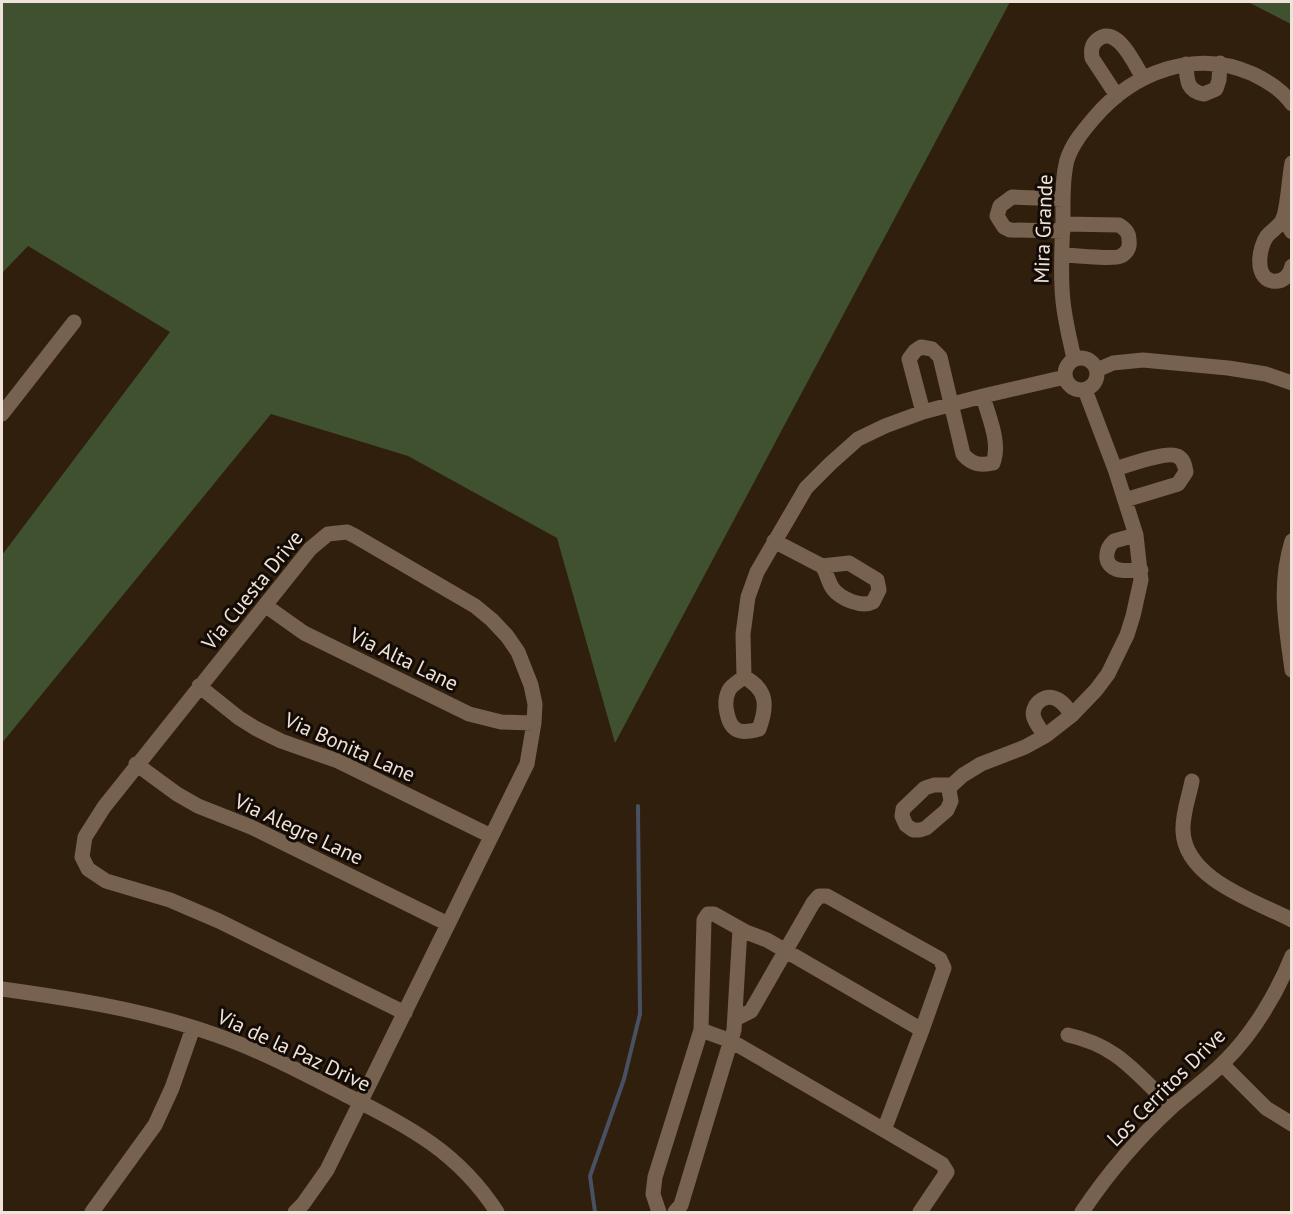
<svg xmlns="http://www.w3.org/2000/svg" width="1293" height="1214" font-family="'PT Sans',sans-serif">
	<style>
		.green { fill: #3f512f }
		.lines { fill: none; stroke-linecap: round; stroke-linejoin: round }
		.stream { stroke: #485062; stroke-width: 4 }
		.minor { stroke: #77614f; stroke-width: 15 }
		.labels { text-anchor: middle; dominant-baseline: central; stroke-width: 6; stroke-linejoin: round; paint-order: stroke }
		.street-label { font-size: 21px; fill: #efe2d8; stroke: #130b05 }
	</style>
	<rect width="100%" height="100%" fill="#311f0e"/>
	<!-- green -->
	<path class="green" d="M2,2H1010L615,743L557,538L408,456L271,414L2,743V555L170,332L28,246L2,273Z
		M1248,2H1291V24Z"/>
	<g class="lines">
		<!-- stream -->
		<path class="stream" d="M595,1212L590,1176L624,1079L640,1014L638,806"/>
		<!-- minor -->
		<path class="minor" d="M1186,64C1187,79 1186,91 1204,94L1216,89L1219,80L1220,63
			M1117,96L1092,58C1091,51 1091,45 1097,40C1117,23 1135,65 1143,78
			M1292,163C1289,178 1288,206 1283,219C1280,226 1272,230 1267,236C1259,247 1254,277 1272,281C1283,283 1290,275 1292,266
			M1283,218L1292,232
			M1063,231L1010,230L1004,227L997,216L1000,206L1012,197L1063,199
			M1062,255C1074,255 1112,260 1121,256C1128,252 1130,247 1129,240C1129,232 1125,229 1119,225L1063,224
			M1065 374a16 16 0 1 1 32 0a16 16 0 1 1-32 0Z
			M1074,359C1070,340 1065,321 1063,301C1060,274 1062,246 1063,219C1063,200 1062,179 1067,160C1072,144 1083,131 1094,118C1133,72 1196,48 1253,74C1269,82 1282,90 1292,104
			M1097,370L1113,363L1143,360L1228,368L1266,374L1292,383
			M923,412L909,359L915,351L921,347L932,349L940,357L963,454C971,464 980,466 993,463C1001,442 988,416 983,396
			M2,414L74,322
			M1115,469C1128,465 1167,451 1177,456C1184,459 1185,466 1186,472L1178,484L1125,500
			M1136,535L1114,541C1105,549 1103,564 1116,569C1123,572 1133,570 1141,570
			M774,541L822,566
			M1292,541C1278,586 1286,625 1292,670
			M849,563L877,580L879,590L873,602C862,608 841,599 833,589C828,582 827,573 822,566Z
			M266,606L304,633L469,714L501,722L534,723
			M744,677L743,634L748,597L757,572L806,488L831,463L858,439L885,426L923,412L983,396L1065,377
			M744,677C767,689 768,705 759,729C742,734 731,733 727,713C725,705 725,698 729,690C732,685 739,681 744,677Z
			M199,686L239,718L255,728L281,741L338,761L491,836
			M1045,736C1041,730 1036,724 1034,718C1030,707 1042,694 1054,698C1062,700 1067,708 1072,715
			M136,764L177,794L198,806L251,827L448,924
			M1192,781C1189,797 1182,815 1183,831C1185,879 1255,901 1292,920
			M952,785H934L925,788L903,809L902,816L906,825L913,830H920L926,828L947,810L951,801L949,790L952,785L963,775L981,764L1025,747L1045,736L1072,715L1096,690L1108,674L1127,635L1133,616L1141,580L1136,535L1115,469L1085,390
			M2,989C74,999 146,1010 216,1035C262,1051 305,1074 348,1096C411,1128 458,1152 497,1212
			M735,1019L751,1011L813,903L819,896H827L940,959L944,968L922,1030
			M701,1030L731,1041L884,1130
			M1068,1035C1119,1046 1136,1074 1172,1107
			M1222,1064L1266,1108L1292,1124
			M92,1212L155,1125L172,1088L193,1028
			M295,1212L303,1204L327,1170L527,764L534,723L535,704L531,685L518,652L507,636L492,620L475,606L355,536L347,532L328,534L310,549L104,807L85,837L82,857L88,869L106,881L170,900L219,921L405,1013
			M659,1212L653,1194L655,1177L701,1030L704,920L708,914H714L746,932L767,940L922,1030L884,1130L942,1164L947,1172L920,1212
			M675,1212L681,1205L734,1030L740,929
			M1082,1212C1108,1173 1139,1137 1174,1105C1191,1090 1210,1077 1226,1060C1254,1032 1277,993 1292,956"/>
	</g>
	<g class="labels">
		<!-- street labels -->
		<g class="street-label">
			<text transform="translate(1043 229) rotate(-88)">Mira Grande</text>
			<text transform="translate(252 590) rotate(-51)">Via Cuesta Drive</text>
			<text transform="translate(404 659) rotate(26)">Via Alta Lane</text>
			<text transform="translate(350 747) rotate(24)">Via Bonita Lane</text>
			<text transform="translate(299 829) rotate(25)">Via Alegre Lane</text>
			<text transform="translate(294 1050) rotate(25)">Via de la Paz Drive</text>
			<text transform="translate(1166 1087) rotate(-45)">Los Cerritos Drive</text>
		</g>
	</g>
	<!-- border -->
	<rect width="1293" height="1214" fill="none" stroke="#efe2d8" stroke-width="6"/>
</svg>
